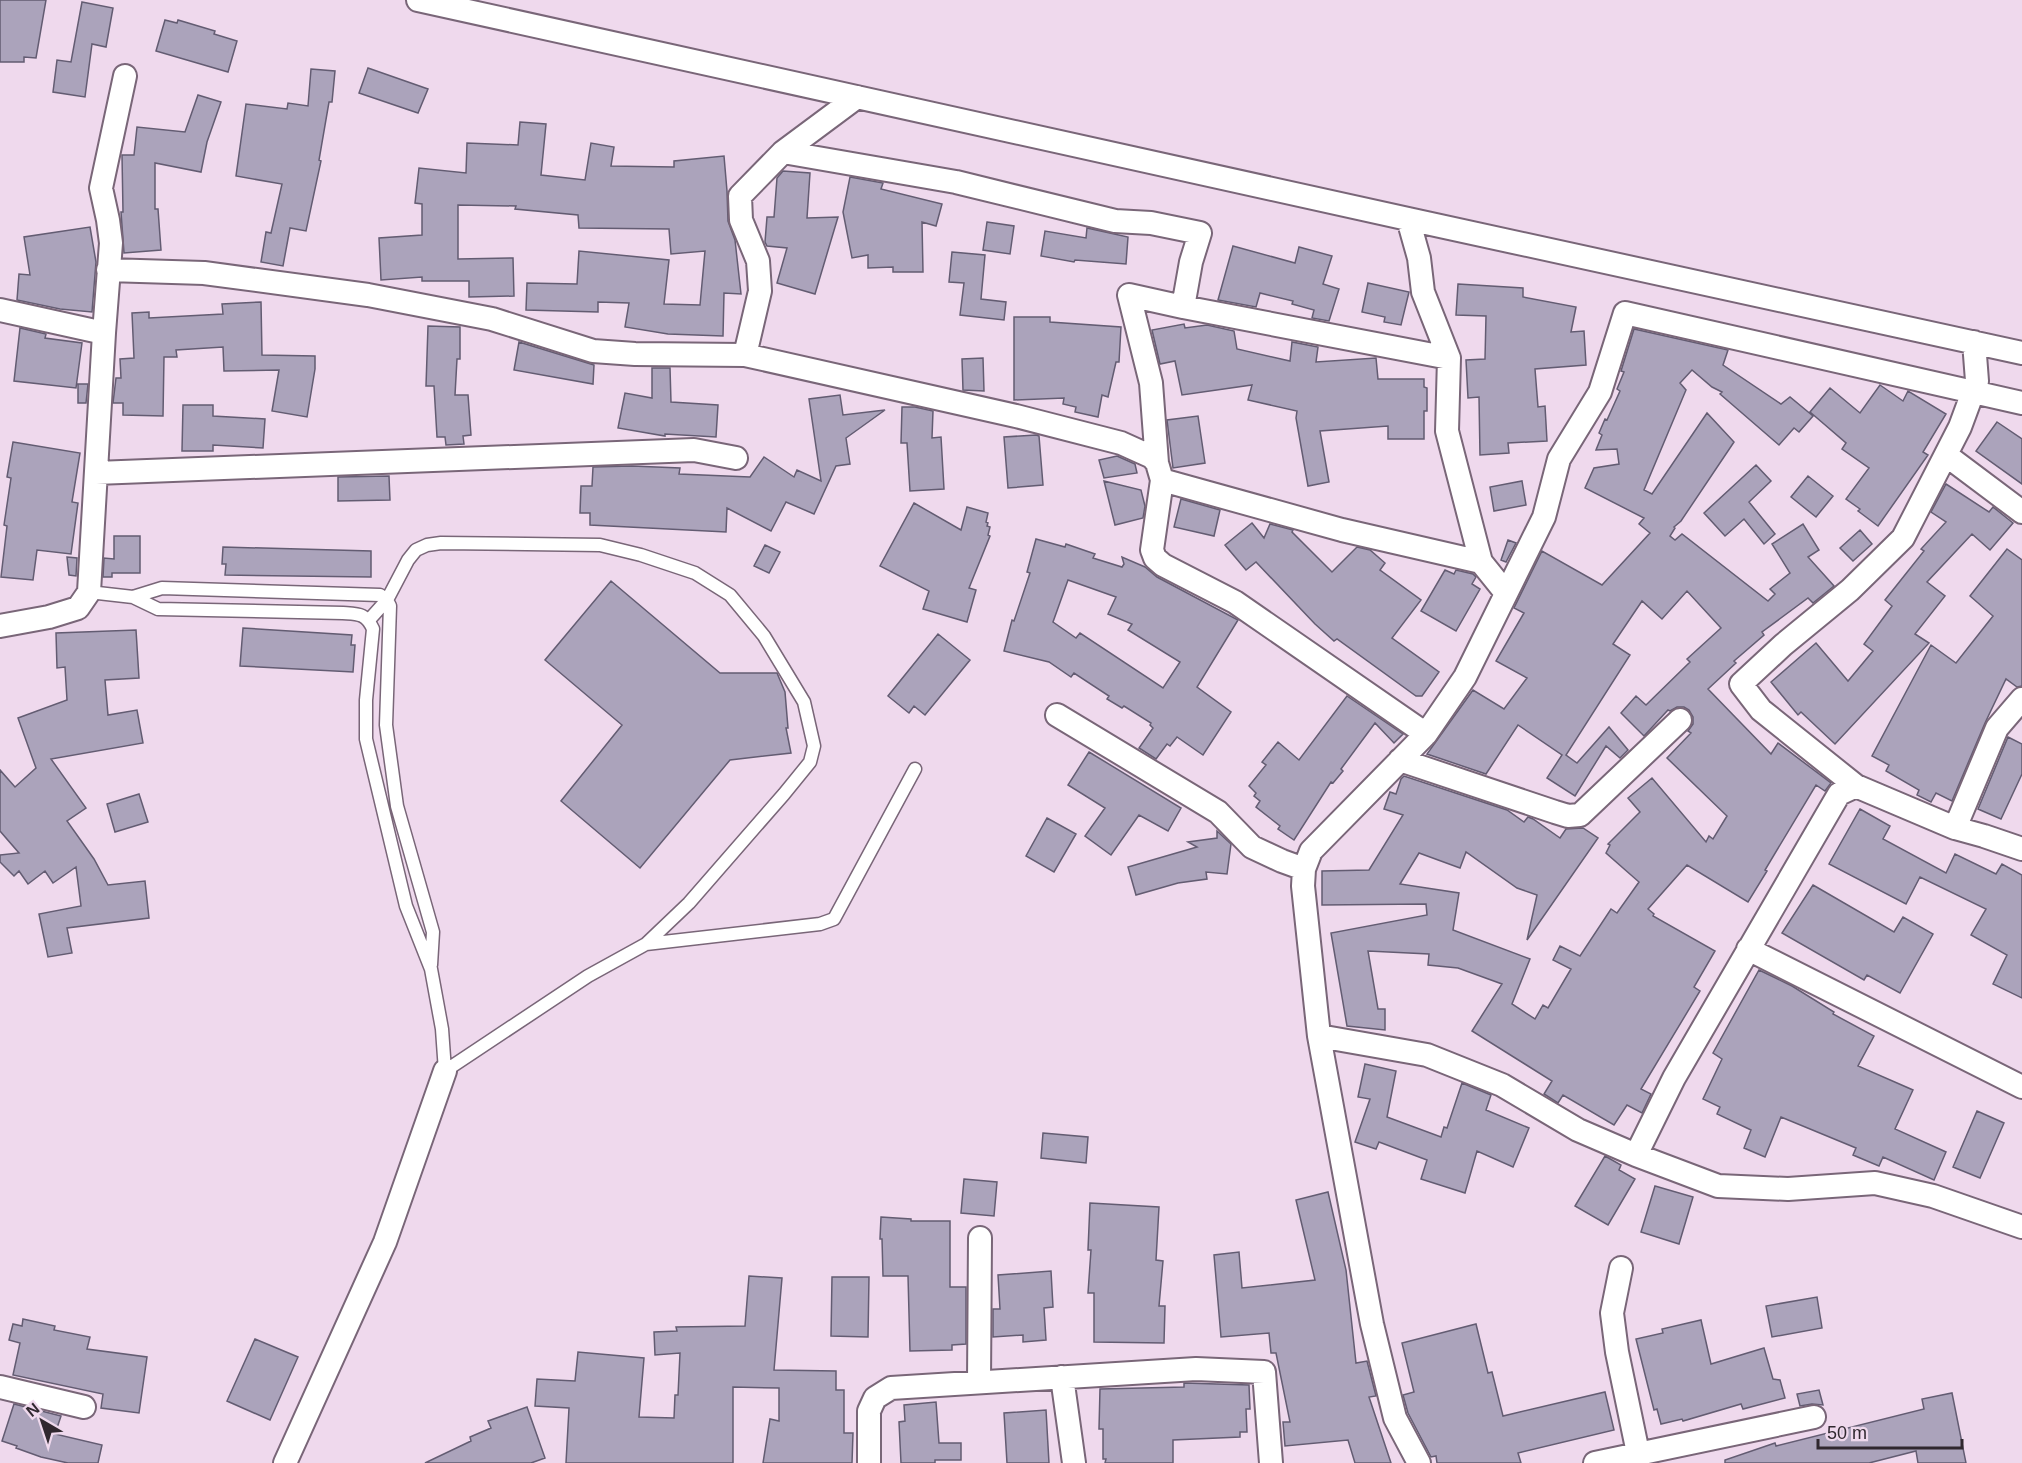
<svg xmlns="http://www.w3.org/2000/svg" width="2022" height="1463" font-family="Helvetica,sans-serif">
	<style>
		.building { fill: #aba3bb; stroke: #635c72; stroke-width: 1.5; fill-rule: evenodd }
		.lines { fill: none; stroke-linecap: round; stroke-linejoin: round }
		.lane-casing { stroke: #796678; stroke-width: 15 }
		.street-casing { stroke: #796678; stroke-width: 26 }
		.lane { stroke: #fff; stroke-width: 12 }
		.street { stroke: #fff; stroke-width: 22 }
	</style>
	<rect width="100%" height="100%" fill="#efd9ed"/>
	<!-- building -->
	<path class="building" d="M0,0H46L36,58L24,57V62H0Z
		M82,2L113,8L106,47L92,44L85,97L53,92L57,60L71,62Z
		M165,20L177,23L178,20L215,31L214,34L237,41L228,72L156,51Z
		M368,68L428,89L418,113L359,93Z
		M311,69L335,71L332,102H329L319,160L321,161L306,231L290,228L283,266L261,262L266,232L271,233L282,184L236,176L246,104L287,109L288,103L308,106Z
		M198,95L221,102L207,142L201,172L155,163V209H158L161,250L124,253L121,212H123L122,155H134L137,127L185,132Z
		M520,122L546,124L541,175L585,180L591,143L614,147L611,166L674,167V161L724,156L727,191L728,221L735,240L741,294L724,293L723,336L668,334L625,327L629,303L598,302V312L526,310L527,283L577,284L579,251L669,260L664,304L700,305L705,251L671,254L669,229L579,228L578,215L515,209L516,206L458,205V259L513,258L514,296L469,297V281H422V277L381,280L379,238L422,235V204L415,203L419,168L466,173L467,143L518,145Z
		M783,171L810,173L807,218L838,217L815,294L777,283L787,248L767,246L765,242L767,217H774L777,178Z
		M850,177L883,183L881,189L942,204L936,226L922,222L923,272H893V267L868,268V255L852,258L843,212Z
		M987,222L1014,226L1010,254L983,250Z
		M90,227L96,262L92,312L60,309L17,300L19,274L30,275L24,237Z
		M1087,228L1128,237L1126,264L1075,260L1074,262L1041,256L1045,231L1086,238Z
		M1233,246L1295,263L1299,247L1332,256L1323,284L1339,289L1329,321L1312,318L1314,310L1292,304L1293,301L1260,293L1256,307L1218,300Z
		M952,252L985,255L981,299L1006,302L1004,320L960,315L964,283L949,282Z
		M1368,283L1409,292L1401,325L1384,322L1385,317L1362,312Z
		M1458,284L1523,288V297L1576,307L1571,332L1584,331L1586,365L1535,369L1538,407L1545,406L1547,441L1508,443L1509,453L1480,455L1479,397L1468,398L1466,360L1485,359L1486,316L1456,315Z
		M261,302L262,355L315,356V369L307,417L272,411L279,370L224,371L223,347L176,350L177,357H164L163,416L123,415V403H113L116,378H121L120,359L134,358L132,313L149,312V318L223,314L222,304Z
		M1014,317H1050V322L1121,327L1119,362H1116L1108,397L1102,395L1098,417L1075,412L1076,407L1063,404L1064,398L1014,400Z
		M1184,324L1185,328L1207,325L1234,331L1237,349L1290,361L1292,342L1318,347L1316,362L1376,358L1378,379H1424V387L1427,388V411H1424V439H1388V426L1320,431L1329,482L1308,486L1296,418L1297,411L1248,400L1252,385L1182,395L1175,361L1160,364L1152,330Z
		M428,326L460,327V359H457L455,395H468L471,435L463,436L464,444L446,445L445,437H437L434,386H426Z
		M20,328L46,334L45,338L82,343L76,388L14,381Z
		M1634,329L1728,350L1723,365L1781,404L1790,397L1813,416L1799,432L1794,428L1779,445L1720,394L1722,392L1712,387L1692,370L1680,383L1686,390L1644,490L1652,494L1707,413L1734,442L1681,521L1674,527L1675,528L1670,536L1675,540L1682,534L1768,601L1775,594L1770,589L1790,573L1772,544L1803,524L1819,550L1808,557L1834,586L1813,603L1808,598L1762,632L1764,635L1734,661L1736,663L1708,689L1771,754L1778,743L1831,783L1825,791L1816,785L1765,870L1767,871L1748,902L1687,865L1648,909L1654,914L1653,916L1715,951L1694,987L1700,991L1641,1089L1651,1094L1642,1113L1627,1105L1614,1125L1563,1095L1558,1103L1544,1094L1552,1081L1472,1031L1502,984L1458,968L1428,965L1429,954L1368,951L1378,1009H1385V1030L1347,1026L1331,933L1427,915L1426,904L1322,905V871L1369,870L1403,815L1384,809L1390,792L1396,794L1401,779L1404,776L1507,810L1524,822L1528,817L1533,819L1560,838L1566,829L1583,828L1598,838L1527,940L1537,895L1517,888L1466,852L1460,868L1419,853L1400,884L1459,893L1453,930L1530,959L1512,1004L1535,1019L1543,1005L1548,1008L1571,969L1553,960L1560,946L1580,956L1611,909L1617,913L1639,882L1606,853L1610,845L1608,844L1640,812L1628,798L1652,778L1706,842L1709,836L1713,839L1727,816L1667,758L1691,733L1688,731L1693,724V717L1689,710L1684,707H1677L1670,711L1668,710L1644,736L1621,713L1636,696L1646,705L1690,662L1687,659L1721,628L1687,591L1662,619L1642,601L1613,644L1630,655L1566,755L1577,763L1609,727L1628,750L1620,758L1606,746L1575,796L1547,778L1562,755L1518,725L1486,774L1427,754L1473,690L1504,709L1527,678L1496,661L1524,613L1514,608L1542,551L1602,585L1650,533L1639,524L1644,518L1585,488L1594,468L1619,464L1617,449L1596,450L1602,435L1599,433L1605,419L1607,420L1620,391L1617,389L1624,372L1621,371Z
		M519,342L594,365L593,384L514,370Z
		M983,358L984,391L963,390L962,359Z
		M652,368H670L671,402L718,405L716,437L665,434V436L618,428L625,393L652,398Z
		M78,384H88L86,403H78Z
		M1880,385L1903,401L1908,391L1946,414L1923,452L1928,455L1878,526L1858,511L1860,509L1846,499L1869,468L1842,449L1846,443L1810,412L1830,388L1860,413Z
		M840,395L843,415L885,410L846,438L850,464L836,466L814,514L786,502L771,531L727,508L726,532L590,525V513H580L581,486H592L593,467L632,466L680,468L679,474L750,477L764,457L794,477L797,470L821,481L809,399Z
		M183,405H213V416L265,419L263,448L213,445V451H182Z
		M902,407H915L933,411L932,438L941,437L944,489L910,491L907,443H901Z
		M1198,416L1205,463L1173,468L1167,420Z
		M1997,422L2022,439V484L1976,451Z
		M1036,435L1039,436L1043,485L1008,488L1004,437Z
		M13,442L80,453L72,502L78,503L71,554L37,550L33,580L1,577L7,526L4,525L11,478L7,477Z
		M1117,456L1135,464L1137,473L1104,478L1099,460Z
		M1756,465L1771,481L1749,502L1775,534L1764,544L1744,519L1725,536L1704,513Z
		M389,476L390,500L338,501V477Z
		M1808,476L1833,496L1816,517L1791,497Z
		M1104,481L1141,490L1145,506L1143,518L1115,525Z
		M1522,481L1526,505L1494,511L1490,487Z
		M1946,484L1989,512L1993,507L2013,523L1990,550L1972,534L1927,582L1945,596L1915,634L1929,643L1835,744L1801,712L1798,715L1771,682L1816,643L1848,681L1873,651L1864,644L1892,606L1885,600L1924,551L1921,549L1946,522L1931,512Z
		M1181,499L1220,510L1214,536L1174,527Z
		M914,503L961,530L967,507L988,513L986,522L988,523L987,526L990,527L988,535L990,536L969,588L976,590L967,622L923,609L929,591L880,566Z
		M1252,523L1264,538L1270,524L1293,530L1292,532L1332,572L1357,547L1370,550L1385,563L1380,570L1421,600L1392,638L1439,672L1422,696H1416L1337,639L1334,641L1315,624L1256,562L1246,570L1225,545Z
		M1860,530L1872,544L1853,561L1840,548Z
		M114,536H140V573H112V577H103L104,558L114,559Z
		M1036,539L1065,547L1066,544L1095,554L1093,558L1122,567L1124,564L1122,557L1145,567L1157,577L1238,620L1197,687L1231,712L1203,755L1177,737L1170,746L1167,744L1156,759L1139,748L1153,728L1150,725L1151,723L1124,706L1122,708L1107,699L1109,696L1074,673L1071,677L1049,662L1004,651L1012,620L1014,621L1030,573L1027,572ZM1068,580L1116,597L1108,614L1132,624L1128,630L1180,662L1163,688L1080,633L1076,638L1053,622Z
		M1508,540L1516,543L1506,562L1501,560Z
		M765,545L780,552L769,573L754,566Z
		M223,547L371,551V577L225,575L226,564H222Z
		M2007,549L2022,560V686L2017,687L2006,679L1985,723L1952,801L1936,793L1931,802L1917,795L1919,790L1886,771L1889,765L1872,756L1931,645L1956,663L1993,616L1970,596Z
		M67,557L77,558L76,576L69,575Z
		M1445,570L1454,574L1456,570L1473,574L1476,577L1472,584L1480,589L1456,631L1421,611Z
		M611,581L720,673H777L785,692L788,728H786L791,753L730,760L640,868L561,801L622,725L545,660Z
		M243,628L352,635L351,645H355L353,672L240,666Z
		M136,630L139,678L105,680L108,715L137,710L143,743L51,759L86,808L67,821L94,859L108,885L145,881L149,918L67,928L72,953L48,957L39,914L81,906L76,867L53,883L45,871L28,884L19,871L14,876L0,862V855L19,853L0,831V770L15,787L36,768L18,718L67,700L65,667L57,668L56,633Z
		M938,634L970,660L925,715L914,706L909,713L888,696Z
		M1347,696L1403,734L1394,743L1375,723L1341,769L1343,771L1333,783L1331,782L1294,840L1278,829L1280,826L1256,807L1260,801L1254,796L1256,793L1249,786L1266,765L1262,762L1278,742L1299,760Z
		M2008,737L2022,744V774L2001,819L1978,809Z
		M1089,752L1181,808L1168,831L1139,815L1111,855L1085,836L1105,808L1068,785Z
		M139,794L148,822L115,832L107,804Z
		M1860,809L1890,826L1883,839L1946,873L1955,854L1996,874L2002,864L2022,875V998L1993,984L2007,955L1971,935L1986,909L1920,877L1906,904L1829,864Z
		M1047,818L1076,834L1054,872L1026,856Z
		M1217,831L1231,844L1227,874L1206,872L1207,879L1178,883L1136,895L1128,867L1197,847L1188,842L1217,838Z
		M1813,885L1894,932L1903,917L1933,934L1900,993L1867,975L1864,980L1782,933Z
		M1759,970L1792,986L1834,1012L1833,1014L1874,1036L1858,1066L1913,1090L1895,1129L1946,1152L1934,1180L1883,1157L1879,1166L1853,1155L1856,1148L1781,1117L1765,1157L1744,1148L1751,1130L1717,1114L1720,1107L1703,1099L1722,1059L1713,1053Z
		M1365,1064L1396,1071L1387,1117L1441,1137L1444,1127L1447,1128L1462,1083L1491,1095L1486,1110L1529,1128L1513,1167L1477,1151L1465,1193L1421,1179L1427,1160L1379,1142L1376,1149L1355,1142L1370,1099L1358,1097Z
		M1977,1111L2004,1123L1980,1178L1953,1167Z
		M1043,1133L1088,1137L1086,1163L1041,1158Z
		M1605,1156L1621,1165L1619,1170L1635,1179L1608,1225L1575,1206Z
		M964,1179L997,1182L994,1216L961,1213Z
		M1655,1186L1693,1197L1679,1244L1641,1232Z
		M1328,1192L1346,1270L1356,1363L1367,1361L1376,1396L1369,1397L1391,1463H1355L1348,1440L1285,1446L1283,1422H1290L1276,1353H1271L1269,1333L1221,1337L1214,1255L1239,1252L1242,1288L1315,1280L1296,1200Z
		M1090,1203L1159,1207L1156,1260L1163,1261L1159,1306H1165L1164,1343L1094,1342V1293H1088L1091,1250H1088Z
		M881,1217L911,1219V1221H950V1287H966V1344L952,1345V1350L910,1351L908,1276H883L882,1239H880Z
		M1051,1271L1053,1307L1044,1308L1046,1340L1023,1342V1335L993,1337V1309H1000L998,1275Z
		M749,1276L782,1278L774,1370L836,1371V1390H844V1433H853L852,1463H763L770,1419L779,1421V1388L733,1387V1463H566L569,1408L535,1406L537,1379L575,1381L578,1352L644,1358L639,1417L674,1418L675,1395H678L680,1353L655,1355L654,1332L677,1331L676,1327L745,1326Z
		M832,1277H869L868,1337L831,1336Z
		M1817,1297L1822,1328L1772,1337L1766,1306Z
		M23,1319L55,1326L54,1330L90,1337L87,1349L147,1357L139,1413L101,1408L103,1394L13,1375L20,1343L9,1340L13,1324L22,1326Z
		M1701,1320L1711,1364L1764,1348L1773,1379L1780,1380L1785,1398L1743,1409L1741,1404L1683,1421L1682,1419L1661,1424L1657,1409L1654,1410L1636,1339L1663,1333L1662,1329Z
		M1476,1324L1488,1373L1492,1372L1503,1416L1605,1392L1614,1430L1518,1453L1521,1463H1437L1436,1456L1431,1457L1408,1413L1403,1395L1414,1392L1402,1343Z
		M255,1339L298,1357L270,1420L227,1401Z
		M1184,1383L1249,1385L1250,1409H1246L1247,1432H1240V1437L1173,1440V1463H1105L1106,1459H1103V1429H1099L1100,1389L1184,1387Z
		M1819,1390L1823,1405L1812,1404L1800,1406L1797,1394Z
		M1952,1393L1966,1463H1918L1916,1451L1869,1463H1725V1460L1775,1443L1776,1446L1924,1409L1922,1399Z
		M936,1402L939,1443H961V1460H935V1463H901L899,1422L905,1421L904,1405Z
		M14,1404L61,1416L55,1434L102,1445L98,1463H68L41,1457L16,1448L17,1446L2,1441Z
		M527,1407L545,1458L531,1463H425L471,1441L470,1437L491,1428L488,1421Z
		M1046,1410L1049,1463H1007L1004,1413Z"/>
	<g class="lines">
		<!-- lane casing -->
		<g class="lane-casing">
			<path id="lane" d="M89,592L133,597L158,609L343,613C358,614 366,613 373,629L366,700V739L406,906L431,969L442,1029L445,1071
				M133,597L162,588L380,595L387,600L390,606L386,725L397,806L433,932L431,965
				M369,620L387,600L408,560L416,550L427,545L441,543L600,545L641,555L695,573L730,595L764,636L804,702L814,746L810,762L784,794L689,903L646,944L588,976L445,1071
				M646,944L820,924L834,919L915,769"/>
		</g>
		<!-- street casing -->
		<g class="street-casing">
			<path id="street" d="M418,0L1408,219L2022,353
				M783,152L956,182L1115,221L1151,223L1200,233L1191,262L1183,307L1449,358
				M1408,219L1419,258L1423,292L1449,358L1447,431L1481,562L1506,593
				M108,270L204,273L368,295L492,319L593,351L635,354L745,355L1016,416L1121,443L1152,457L1157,463L1162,480L1342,530L1481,562
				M0,310L104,333L89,592L78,608L49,617L0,626
				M104,333L111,243L108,220L101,188L125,76
				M745,355L760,291L758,261L741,220L740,196L783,152L857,97
				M1946,455L2022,512
				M1157,463L1151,383L1129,295L1183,307
				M96,473L694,450L736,458
				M1162,480L1152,550L1155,558L1163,565L1235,602L1426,734
				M1057,715L1218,812L1252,847L1282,861L1304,869
				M1400,760L1555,812L1568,816L1580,815L1680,720
				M1856,786L1761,710L1741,684L1783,645L1850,590L1903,538L1960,427L1977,381L1974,342
				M1955,828L1997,728L2022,699
				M1748,949L2022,1087
				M1319,1036L1427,1055L1502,1085L1578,1130L1636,1155L1718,1186L1788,1189L1875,1183L1933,1196L2022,1227
				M1636,1155L1674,1078L1839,794L1856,786L1955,828L1984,836L2022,849
				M1621,1268L1612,1313L1617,1352L1638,1453
				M1062,1377L1074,1463
				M979,1382L980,1238
				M0,1387L84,1407
				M285,1463L385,1242L445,1071
				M869,1463V1411L875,1398L891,1388L1196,1369L1264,1372L1271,1463
				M1419,1463L1395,1418L1372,1324L1319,1036L1303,886L1304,869L1311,851L1426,734L1465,677L1544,517L1559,459L1600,392L1625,313L2022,403
				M1595,1463L1814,1417"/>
		</g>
		<!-- lane -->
		<use href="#lane" class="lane"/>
		<!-- street -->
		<use href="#street" class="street"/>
	</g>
	<!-- north arrow -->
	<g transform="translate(42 1421) rotate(321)" stroke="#efd9ed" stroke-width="4.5" paint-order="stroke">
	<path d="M0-4.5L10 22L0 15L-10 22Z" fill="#30282f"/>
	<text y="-9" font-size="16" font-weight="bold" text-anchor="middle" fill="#30282f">N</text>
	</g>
	<!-- scale -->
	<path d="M1818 1439v9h144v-9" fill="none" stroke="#30282f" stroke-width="3"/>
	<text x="1827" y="1439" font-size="18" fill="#30282f" stroke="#efd9ed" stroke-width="4.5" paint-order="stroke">50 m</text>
</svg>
